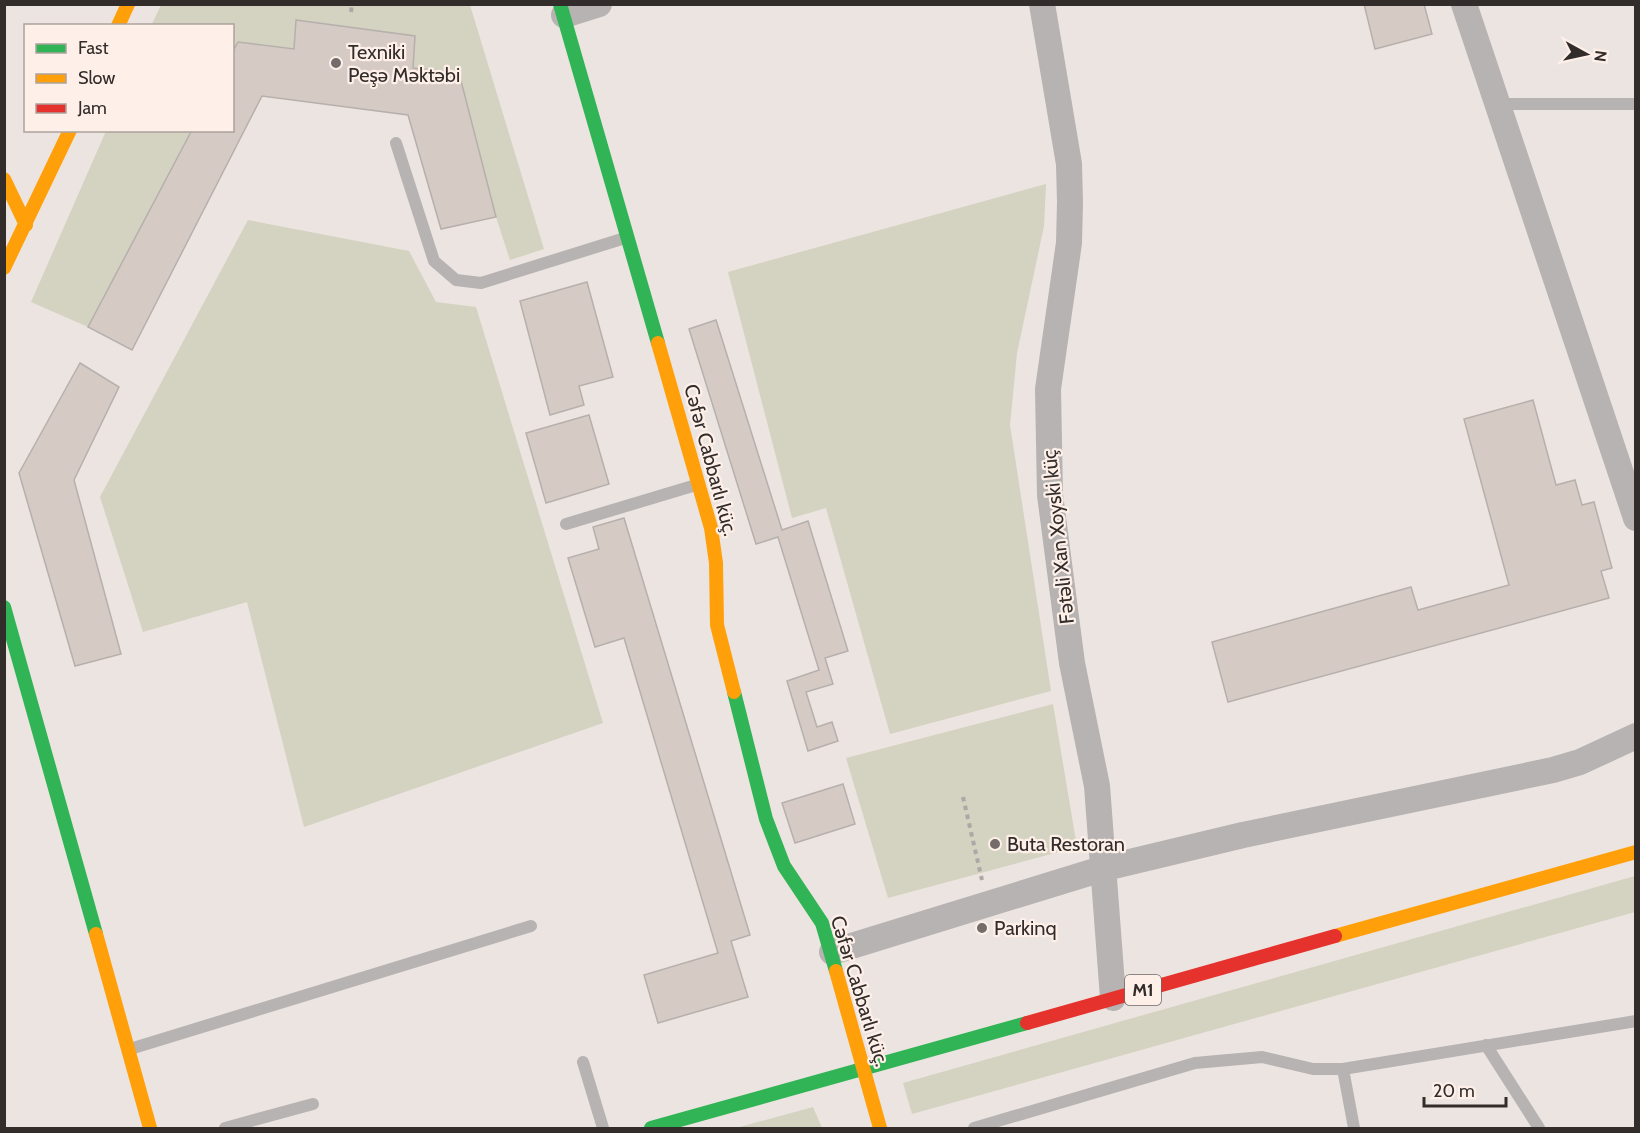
<svg xmlns="http://www.w3.org/2000/svg" width="1640" height="1133" font-family="Cabin,sans-serif">
	<style>
		.green { fill: #d4d2c0 }
		.building { fill: #d5cac4; stroke: #b6b0ad; stroke-width: 1.5 }
		.lines { fill: none; stroke-linecap: round; stroke-linejoin: round }
		.path { stroke: #aba8a6; stroke-width: 4; stroke-dasharray: 4.5 4.5; stroke-linecap: butt }
		.lane { stroke: #b6b3b2; stroke-width: 12 }
		.street { stroke: #b6b3b2; stroke-width: 26 }
		.fast { stroke: #30b455; stroke-width: 14 }
		.slow { stroke: #ff9f0a; stroke-width: 14 }
		.jam { stroke: #e5322d; stroke-width: 14 }
		.poi-dot { fill: #736c6a; stroke: #fef0e9; stroke-width: 2 }
		.labels { text-anchor: middle; dominant-baseline: central; stroke-width: 4.5; stroke-linejoin: round; paint-order: stroke }
		.shield { fill: #fef0e9; stroke: #6f6763; stroke-width: 1.5 }
		.shield-label { font-size: 18px; font-weight: bold; fill: #322c2a }
		.poi-label { font-size: 20px; fill: #322c2a; stroke: #fef0e9; text-anchor: start }
		.street-label { font-size: 20px; fill: #322c2a; stroke: #fef0e9 }
	</style>
	<rect width="100%" height="100%" fill="#ece4e0"/>
	<!-- green -->
	<path class="green" d="M161,5H470L544,249L510,260L496,217L459,74L413,68L415,36L297,20L294,49L233,53L232,26H151Z
		M106,131H192L88,327L31,302Z
		M1046,184L1044,226L1017,353L1010,425L1051,691L890,734L826,508L792,518L728,272Z
		M248,220L409,251L436,302L476,307L603,723L304,827L247,602L143,632L100,497Z
		M1053,704L1077,847L888,898L846,758Z
		M1635,876V912L912,1114L903,1083Z
		M813,1107L822,1128H736Z"/>
	<!-- building -->
	<path class="building" d="M1364,4H1424L1432,34L1375,49Z
		M296,20L415,36L413,68L459,73L496,217L441,229L408,115L262,96L132,350L88,327L192,130H232V53L238,42L294,49Z
		M587,282L613,377L579,386L584,405L550,415L520,301Z
		M716,320L782,530L808,521L848,651L825,658L833,684L806,692L817,727L832,722L838,741L808,751L787,681L819,670L778,537L756,544L689,329Z
		M80,363L119,387L74,480L121,654L75,666L19,473Z
		M1533,400L1556,485L1575,480L1582,505L1594,502L1612,568L1601,571L1609,598L1228,702L1212,642L1411,587L1418,610L1509,585L1464,419Z
		M589,415L609,484L546,503L526,433Z
		M624,518L750,935L731,941L748,997L658,1023L644,975L718,953L624,638L595,647L568,558L599,549L593,527Z
		M843,784L855,824L795,843L782,803Z"/>
	<g class="lines">
		<!-- path -->
		<path class="path" d="M351,12L352,4
			M963,797L982,880"/>
		<!-- lane -->
		<path class="lane" d="M1497,104H1636
			M396,143L434,261L456,280L481,283L625,238
			M566,524L696,485
			M1486,1045L1539,1128
			M130,1049L531,926
			M583,1062L603,1128
			M1343,1069L1354,1128
			M225,1128L313,1104
			M974,1128L1195,1063L1262,1057L1313,1069H1343L1636,1021"/>
		<!-- street -->
		<path class="street" d="M1042,4L1069,164L1070,202L1069,243L1048,389L1050,495L1072,663L1097,786L1113,998
			M1464,4L1636,518
			M564,15L599,4
			M832,952L1105,868L1243,835L1553,770L1580,762L1636,736"/>
		<!-- fast -->
		<path class="fast" d="M560,4L658,343
			M4,607L96,934
			M734,692L766,819L784,866L822,923L836,971
			M651,1128L1027,1023"/>
		<!-- slow -->
		<path class="slow" d="M118,26L128,4
			M4,179L26,225
			M4,268L70,130
			M658,343L711,528L716,563L717,625L734,692
			M96,934L150,1128
			M1335,936L1636,852
			M836,971L880,1128"/>
		<!-- jam -->
		<path class="jam" d="M1027,1023L1335,936"/>
	</g>
	<!-- markers -->
	<g class="poi-dot">
		<circle cx="336" cy="63" r="6"/>
		<circle cx="995" cy="844" r="6"/>
		<circle cx="982" cy="928" r="6"/>
	</g>
	<g class="labels">
		<!-- shield labels -->
		<rect class="shield" x="1125" y="975" width="36" height="30" rx="4.5"/>
		<g class="shield-label">
			<text x="1143" y="990">M1</text>
		</g>
		<!-- poi labels -->
		<g class="poi-label">
			<text x="348" y="52">Texniki<tspan x="348" dy="23">Peşə Məktəbi</tspan></text>
			<text x="1007" y="844">Buta Restoran</text>
			<text x="994" y="928">Parkinq</text>
		</g>
		<!-- street labels -->
		<g class="street-label">
			<text transform="translate(711 460) rotate(75)">Cəfər Cabbarlı küç.</text>
			<text transform="translate(1058 537) rotate(-96)">Fətəli Xan Xoyski küç</text>
			<text transform="translate(860 991) rotate(73)">Cəfər Cabbarlı küç.</text>
		</g>
	</g>
	<!-- border -->
	<rect width="1640" height="1133" fill="none" stroke="#322c2a" stroke-width="12"/>
	<!-- legend -->
	<rect x="24" y="24" width="210" height="108" fill="#fef0e9" stroke="#aca29d" stroke-width="1.5"/>
	<rect x="36" y="44" width="30" height="9" fill="#30b455" stroke="#aca29d" stroke-width="1.5"/>
	<text x="78" y="54" font-size="18" fill="#322c2a">Fast</text>
	<rect x="36" y="74" width="30" height="9" fill="#ff9f0a" stroke="#aca29d" stroke-width="1.5"/>
	<text x="78" y="84" font-size="18" fill="#322c2a">Slow</text>
	<rect x="36" y="104" width="30" height="9" fill="#e5322d" stroke="#aca29d" stroke-width="1.5"/>
	<text x="78" y="114" font-size="18" fill="#322c2a">Jam</text>
	<!-- north arrow -->
	<g transform="translate(1586 54) rotate(98)" stroke="#fef0e9" stroke-width="4.5" paint-order="stroke">
	<path d="M0-4.5L10 22L0 15L-10 22Z" fill="#322c2a"/>
	<text y="-9" font-size="16" font-weight="bold" text-anchor="middle" fill="#322c2a">N</text>
	</g>
	<!-- scale -->
	<path d="M1424 1097v9h82v-9" fill="none" stroke="#322c2a" stroke-width="3"/>
	<text x="1433" y="1097" font-size="18" fill="#322c2a" stroke="#fef0e9" stroke-width="4.5" paint-order="stroke">20 m</text>
</svg>
